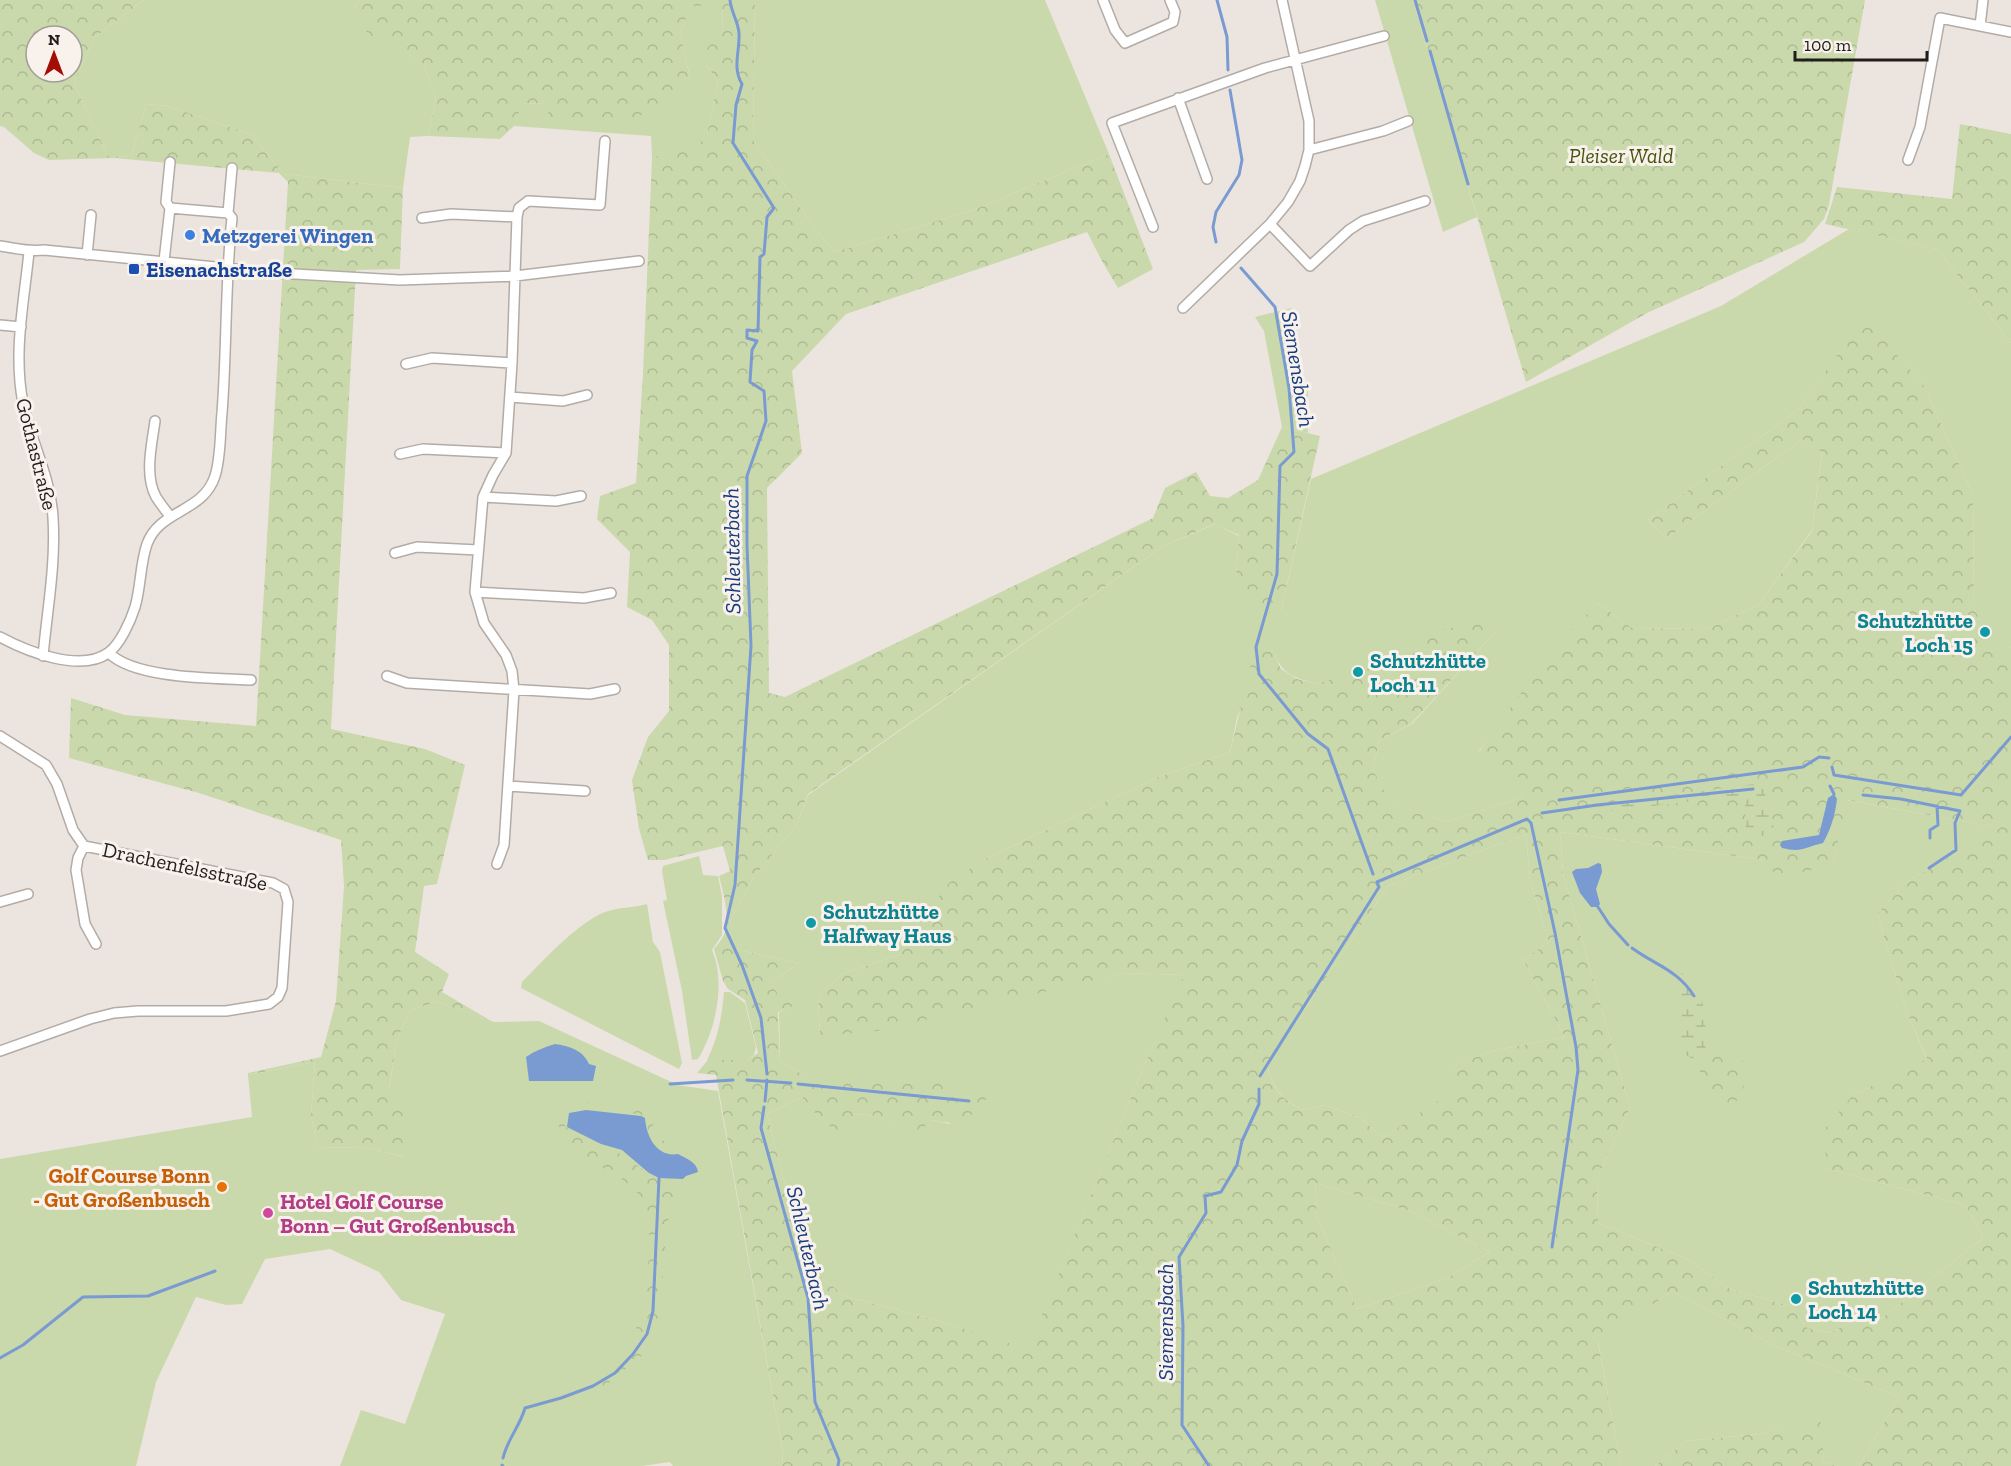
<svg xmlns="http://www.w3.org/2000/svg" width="2011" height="1466" font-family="'Zilla Slab',serif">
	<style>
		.green { fill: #cad9ab }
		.forest { fill: url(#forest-crowns); fill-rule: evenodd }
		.wetland { fill: url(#wetland-marsh) }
		.water { fill: #7a9ad2 }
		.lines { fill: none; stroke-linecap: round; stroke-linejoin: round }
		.stream { stroke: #7a9ad2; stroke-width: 3 }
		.street-casing { stroke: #b3aca6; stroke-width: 12 }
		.street { stroke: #fff; stroke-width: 9 }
		.shop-dot { fill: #3f7fe0; stroke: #f9f2ec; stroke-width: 2 }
		.transit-dot { fill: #1a4fb4; stroke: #f9f2ec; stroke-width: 2 }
		.culture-dot { fill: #0f9aa8; stroke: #f9f2ec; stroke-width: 2 }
		.food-dot { fill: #e8710a; stroke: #f9f2ec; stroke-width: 2 }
		.hotel-dot { fill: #d1479c; stroke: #f9f2ec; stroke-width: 2 }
		.labels { text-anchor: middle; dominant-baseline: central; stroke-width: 6; stroke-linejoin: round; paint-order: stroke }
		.park-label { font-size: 21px; font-style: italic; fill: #45560c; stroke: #f9f2ec }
		.shop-label { font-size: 21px; font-weight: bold; fill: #366cbe; stroke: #f9f2ec; text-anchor: start }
		.transit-label { font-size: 21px; font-weight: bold; fill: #164399; stroke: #f9f2ec; text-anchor: start }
		.street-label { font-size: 21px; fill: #201d1b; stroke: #f9f2ec }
		.culture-label { font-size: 21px; font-weight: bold; fill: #0d838f; stroke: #f9f2ec; text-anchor: start }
		.food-label { font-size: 21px; font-weight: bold; fill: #c56008; stroke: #f9f2ec; text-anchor: end }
		.hotel-label { font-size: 21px; font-weight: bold; fill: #b23c85; stroke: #f9f2ec; text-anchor: start }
		.water-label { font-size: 22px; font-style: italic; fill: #173b7e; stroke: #f9f2ec }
	</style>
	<defs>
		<pattern id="forest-crowns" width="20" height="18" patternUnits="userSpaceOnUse" patternTransform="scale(1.5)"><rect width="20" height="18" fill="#cad9ab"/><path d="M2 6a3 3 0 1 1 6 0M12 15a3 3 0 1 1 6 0" fill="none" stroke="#adba93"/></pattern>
		<pattern id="wetland-marsh" width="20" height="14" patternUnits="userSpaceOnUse" patternTransform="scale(1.5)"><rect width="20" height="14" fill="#cad9ab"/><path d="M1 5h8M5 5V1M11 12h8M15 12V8" fill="none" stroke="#adba93"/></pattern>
	</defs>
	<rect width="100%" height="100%" fill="#ece5df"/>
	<!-- green -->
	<path class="green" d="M144,0H359L354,10L424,66L436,98L428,136L410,137L403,188L284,174L251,134L168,106L146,104L131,157L108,156L74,84L94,38Z
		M755,0H1045L1109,154L973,210L835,252L816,230L753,140Z
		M1375,0H1413L1477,217L1443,232Z
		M691,5H722L723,33L706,65L718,81L706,141L652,158L651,136L514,126L521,103L547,104L551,119L690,77L680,33Z
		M1849,229L1937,249L2011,343V647L2001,655L1974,609L1973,495L1923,384L1864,318L1799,409L1648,520L1666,539L1802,439L1822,451L1812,530L1759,604L1708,629L1632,628L1598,603L1479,751L1527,782L1521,798L1447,822L1390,804L1373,770L1379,740L1412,724L1496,631L1318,684C1282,675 1282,671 1267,639L1237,718L1230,752L1156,778L983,860L917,925L901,954L842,974L818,996L820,1036L1010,998L1125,973L1185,975L1139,1078L1028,1350L939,1321L845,1296L805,1264L767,1114L802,1097L818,1117L853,1114L877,1116L899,1127L931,1120L950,1124L914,1076H805L780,1061L779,1012L797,1004L777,997L772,982L799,963L734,949L726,928L753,878L796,826L808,795L1162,547L1215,524L1239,536L1236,575L1281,611L1311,479L1721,306Z
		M1292,308L1288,322L1295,369L1308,389V433L1282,427L1264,331L1255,317Z
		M1846,800L2001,828L1908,881L1877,914L1907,1013L1927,1060L1853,1095L1828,1169L1965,1205L1983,1238L1878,1321H1852L1830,1333L1807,1328L1790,1306L1730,1289L1685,1258L1598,1223L1597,1178L1630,1108L1563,873L1560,832L1764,860L1833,864Z
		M1526,834L1530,880L1549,942L1523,960L1565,1037L1492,1051L1445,1069L1456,1089L1383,1138L1361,1118L1324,1105L1302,1110C1280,1097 1274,1090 1267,1065L1388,886Z
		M699,856L703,875L718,876L722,896V935L712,950C726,982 716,1030 698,1059L692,1060L682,991L663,901L667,900L662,871L663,866Z
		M647,904L653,942L660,952L682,1063L679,1069L521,988L522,982C543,961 577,923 605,912C618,907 634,908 647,904Z
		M724,992H730L745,1003L756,1047L754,1055L747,1060H707C718,1038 722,1016 724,992Z
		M437,1002L494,1022L539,1021L678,1085L718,1091L783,1453L782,1466H673L670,1462L642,1466H340L361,1410L405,1424L445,1314L401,1300L379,1272L330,1249L265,1259L242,1304L226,1305L196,1297L156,1382L136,1466H0V1159L252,1117L248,1075L315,1062L311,1116L318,1148L365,1147L403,1157L389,1090L397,1040L410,1010Z
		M1315,1183L1407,1210L1490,1252L1447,1278L1357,1309L1317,1217Z
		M1672,1291L1771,1344L1899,1397L1859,1466H1836L1824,1462L1820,1423L1759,1434L1686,1441L1655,1466H1621L1598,1341Z"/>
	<!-- forest -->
	<path class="forest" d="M0,0H144L94,38L74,84L108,156L131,157L146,104L168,106L251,134L284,174L403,188L400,269L356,270L331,729L425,749L465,765L437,884L424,886L415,952L449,974L442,992L493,1022L437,1002L410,1010L397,1040L389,1089L407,1108L404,1157L365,1147L318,1148L311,1116L315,1062L248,1075V1073L321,1057L336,1001L344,886L341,840L199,793L69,758L71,698L125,715L256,726L288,182L279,173L114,158L49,160L34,153L4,127L0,126ZM36,36H72V72H36Z
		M359,0H755L753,140L816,230L835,252L973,210L1109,154L1153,269L1118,288L1102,261L1087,232L846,314L792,371L802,453L767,488L769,693L785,697L1153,518L1165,488L1196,472L1210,496L1228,498L1258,480L1282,427L1320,436L1281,611L1263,609L1236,575L1239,535L1214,524L1162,547L808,794L796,826L753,878L726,928L734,949L799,963L772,982L778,996L797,991L799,1004L778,1012L780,1061L805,1076H914L989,1096C969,1120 963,1127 931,1120L921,1130L899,1127L877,1116L854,1114L839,1133L818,1117L802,1097L767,1114L805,1264L845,1296L939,1321L1028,1349L1139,1078L1184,975L1125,973L877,1031L820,1036L818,996L842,974L901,954L917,925L949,883L983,860L1156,778L1230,752L1252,660L1267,638L1281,669L1297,679L1318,684L1346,674L1431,632L1488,620L1496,631L1411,724L1379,740L1373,770L1391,804L1447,822L1521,798L1526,782L1479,752L1551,651L1598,603L1632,628L1708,629L1759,604L1812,531L1822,452L1802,439L1666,539L1648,520L1799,409L1864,317L1923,384L1973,495L1974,609L2001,654L2011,647V1466H1859L1899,1397L1771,1344L1672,1291L1598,1342L1621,1466H782L783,1453L716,1075L697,1073L708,1060H747L758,1053L745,1000L728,989L723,981L714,949C719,943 724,937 726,929C729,912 723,892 719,876L730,871L723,846L664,860H648L639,829L632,780L648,737L669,711V645L652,620L627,607L630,552L597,519L600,496L636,483L643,373L652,158L706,140L718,81L706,65V49L723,33L722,5L691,6L680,33L690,77L678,81L680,97L637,117L550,119L546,104L522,103L514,126L500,139L428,136L436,98L424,66L392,41L373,43L354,10ZM1847,800L2000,828L1908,881L1877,914L1907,1013L1927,1059L1853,1095L1822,1132L1828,1169L1965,1205L1983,1238L1878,1321H1852L1830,1333L1807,1328L1790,1306L1730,1289L1685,1258L1598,1223L1597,1178L1630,1108L1563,873L1560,832L1764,860L1779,879L1833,864ZM1526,834L1530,880L1549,942L1523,960L1565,1037L1492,1051L1444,1069L1455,1089L1383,1138L1361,1118L1324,1105L1302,1110C1279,1097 1274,1090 1267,1065L1388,886ZM1315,1183L1407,1210L1490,1252L1447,1278L1357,1309L1317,1217Z
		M1413,0H1865L1829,205L1824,219L1804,242L1647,313L1526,382Z
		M1960,124L2011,134V343L1937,249L1825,224L1837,187L1952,199Z
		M1737,1054L1743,1061L1744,1086L1736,1102C1706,1105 1698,1086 1700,1060L1717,1056Z
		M587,1099V1102L599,1104L601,1101C608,1100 609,1101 615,1103C627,1107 636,1101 649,1109L654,1130L668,1146L666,1152L649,1137L646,1118L642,1115C618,1112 593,1106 568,1111L565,1127L623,1155L651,1176L679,1186L680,1202L667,1222L660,1318L641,1356L604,1387L597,1375L631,1342L642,1313L649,1257V1215L637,1192L615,1173L570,1155L561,1129L553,1118L571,1102Z
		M1821,1422L1824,1462L1836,1466H1655L1686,1441L1759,1434Z"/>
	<!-- wetland -->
	<path class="wetland" d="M1762,783L1776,836H1746L1745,795L1593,813L1582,807Z
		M1658,963C1708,976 1707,1012 1705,1056L1694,1059L1678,1052L1683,1006L1680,984Z"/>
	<!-- water -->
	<path class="water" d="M1834,794L1837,799C1835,815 1831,829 1823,843C1805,847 1802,853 1782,848L1780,845L1782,841L1819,835L1828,798Z
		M1598,863L1601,864L1602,872L1596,889L1600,904L1598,907H1591L1580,893L1572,872L1576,869L1588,868Z
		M555,1044C569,1046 583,1050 589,1064L596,1066L593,1081H529L526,1057C535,1051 544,1047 555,1044Z
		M586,1110L641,1116L645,1118C646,1136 657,1158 678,1154C685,1158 697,1162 698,1172L686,1176L683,1179L659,1178L649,1173L622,1150L601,1144L567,1127L569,1113Z"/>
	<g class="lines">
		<!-- stream -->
		<path class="stream" d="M730,0C731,12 738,21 739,33C740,51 732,68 742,84L736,105L733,143L774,208L767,217L764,254L760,257L758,331L747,330V338L757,341L752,350L750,382L764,391L766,421L747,476V545L751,646L735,885L725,928L742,965L761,1018L767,1074
			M1217,0L1227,37L1228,70
			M1415,0L1427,41
			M1430,51L1468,184
			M1216,242L1213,227L1216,212L1239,175L1242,160L1230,90
			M1241,268L1275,307L1289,388L1294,452L1280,466L1277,574L1256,647L1259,674L1308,734L1328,749L1373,874
			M1832,767L1834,775L1961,795L2011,737
			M1830,786L1834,794
			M1863,795L1901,799L1960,811L1955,823L1956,850L1929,868
			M1559,800L1803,767L1819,757L1829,758
			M1542,813L1597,805L1753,789
			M1930,838V830L1938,825L1937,806
			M1598,907L1609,924L1628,945
			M1632,948C1655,965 1678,970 1694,996
			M1260,1076L1379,887L1377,882L1527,819L1531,823L1555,933L1576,1047L1578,1070L1552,1247
			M747,1080L791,1083
			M670,1084L733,1080
			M798,1084L969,1101
			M765,1101L767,1080
			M764,1107L761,1128L808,1298L815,1402L839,1460L838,1466
			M0,1358L23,1345L83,1297L148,1296L215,1271
			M503,1458C507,1440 520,1426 525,1408L561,1398L593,1386L615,1373L633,1354L647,1334L653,1311L659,1178
			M502,1465L503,1466
			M1209,1466L1182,1425L1183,1326L1179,1257L1206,1213L1205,1196L1221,1192L1237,1165L1242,1141L1259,1104V1089"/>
		<!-- street casing -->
		<g class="street-casing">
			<path id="street" d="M1103,0L1115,30L1125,43L1173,22L1175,12L1170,0
				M1980,26L1983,0
				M1178,98L1207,179
				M1309,150L1383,131L1408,121
				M1908,160L1920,127L1940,18L2011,32
				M170,208L228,213
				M422,218L451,214L517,217
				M1270,224L1310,266L1349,230L1363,221L1425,201
				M1153,227L1112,123L1265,68L1384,36
				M0,246C15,248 28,252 44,250L277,273L400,280L515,276L639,261
				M29,252C24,302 13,353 23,403C31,442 51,478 53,518C56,564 47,611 43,656
				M87,255L91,215
				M164,261L170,208L166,202L170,162
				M1183,308L1270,224L1288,202L1300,181L1305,166L1309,150V121L1282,0
				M0,325L21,327
				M406,364L432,358L512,363
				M510,397L563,401L587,395
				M155,421C152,444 144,475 156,497C160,503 165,510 170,516
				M400,454L423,449L506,453
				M483,497L556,501L581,496
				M395,553L417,547L478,550
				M475,592L584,598L611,593
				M0,637C26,651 80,673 108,653C120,645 131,620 135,607C141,587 140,564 147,544C160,509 203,513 215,476C221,457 220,433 222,413C227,348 225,283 232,218L228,213L232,168
				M109,653C135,679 214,678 251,680
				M387,676L407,683L590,694L615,689
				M0,736L46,765L57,784L73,830L84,846L273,883L284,889L288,902L282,988L278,997L269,1004L226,1011H138L114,1013L90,1019L0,1051
				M508,786L585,791
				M84,846L78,858L76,870L85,924L96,944
				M497,864L504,845L514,690L512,671L506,655L484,623L475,592L483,497L493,475L506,453L512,363L517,217L519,208L528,201L600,205L605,141
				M0,902L28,894"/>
		</g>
		<!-- street -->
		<use href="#street" class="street"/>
	</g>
	<!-- markers -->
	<circle class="shop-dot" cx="190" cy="235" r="6"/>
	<rect class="transit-dot" x="128" y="263" width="12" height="12" rx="3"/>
	<g class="culture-dot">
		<circle cx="1985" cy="632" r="6"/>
		<circle cx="1358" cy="672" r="6"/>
		<circle cx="811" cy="923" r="6"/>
		<circle cx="1796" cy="1299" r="6"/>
	</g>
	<circle class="food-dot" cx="222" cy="1187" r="6"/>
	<circle class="hotel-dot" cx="268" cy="1213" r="6"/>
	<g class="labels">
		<!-- park labels -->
		<g class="park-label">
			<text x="1621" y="155">Pleiser Wald</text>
		</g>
		<!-- shop labels -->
		<g class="shop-label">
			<text x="202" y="235">Metzgerei Wingen</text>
		</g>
		<!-- transit labels -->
		<g class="transit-label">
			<text x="146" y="269">Eisenachstraße</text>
		</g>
		<!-- street labels -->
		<g class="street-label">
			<text transform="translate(37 454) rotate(76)">Gothastraße</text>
			<text transform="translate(185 866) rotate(12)">Drachenfelsstraße</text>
		</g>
		<!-- culture labels -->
		<g class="culture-label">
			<text x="1973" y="620" text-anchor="end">Schutzhütte<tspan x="1973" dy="24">Loch 15</tspan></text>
			<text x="1370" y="660">Schutzhütte<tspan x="1370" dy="24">Loch 11</tspan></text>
			<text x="823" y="911">Schutzhütte<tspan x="823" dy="24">Halfway Haus</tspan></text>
			<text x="1808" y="1287">Schutzhütte<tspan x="1808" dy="24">Loch 14</tspan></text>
		</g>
		<!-- food labels -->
		<g class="food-label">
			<text x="210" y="1175">Golf Course Bonn<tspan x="210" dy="24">- Gut Großenbusch</tspan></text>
		</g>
		<!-- hotel labels -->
		<g class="hotel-label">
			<text x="280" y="1201">Hotel Golf Course<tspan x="280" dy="24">Bonn – Gut Großenbusch</tspan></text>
		</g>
		<!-- water labels -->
		<g class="water-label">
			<text transform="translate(1298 369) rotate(81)">Siemensbach</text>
			<text transform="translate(732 551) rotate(-91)">Schleuterbach</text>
			<text transform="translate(808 1248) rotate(77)">Schleuterbach</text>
			<text transform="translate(1165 1322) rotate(-90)">Siemensbach</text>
		</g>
	</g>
	<!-- north arrow -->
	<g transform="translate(54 54)"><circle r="28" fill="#f9f2ec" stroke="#a29d98" stroke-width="1.5"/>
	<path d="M0-4.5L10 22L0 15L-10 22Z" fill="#a30d04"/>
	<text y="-9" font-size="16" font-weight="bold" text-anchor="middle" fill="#201d1b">N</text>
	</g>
	<!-- scale -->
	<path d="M1795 51v9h132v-9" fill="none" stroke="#201d1b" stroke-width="3"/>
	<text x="1804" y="51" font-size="18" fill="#201d1b" stroke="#f9f2ec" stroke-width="4.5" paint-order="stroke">100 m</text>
</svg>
